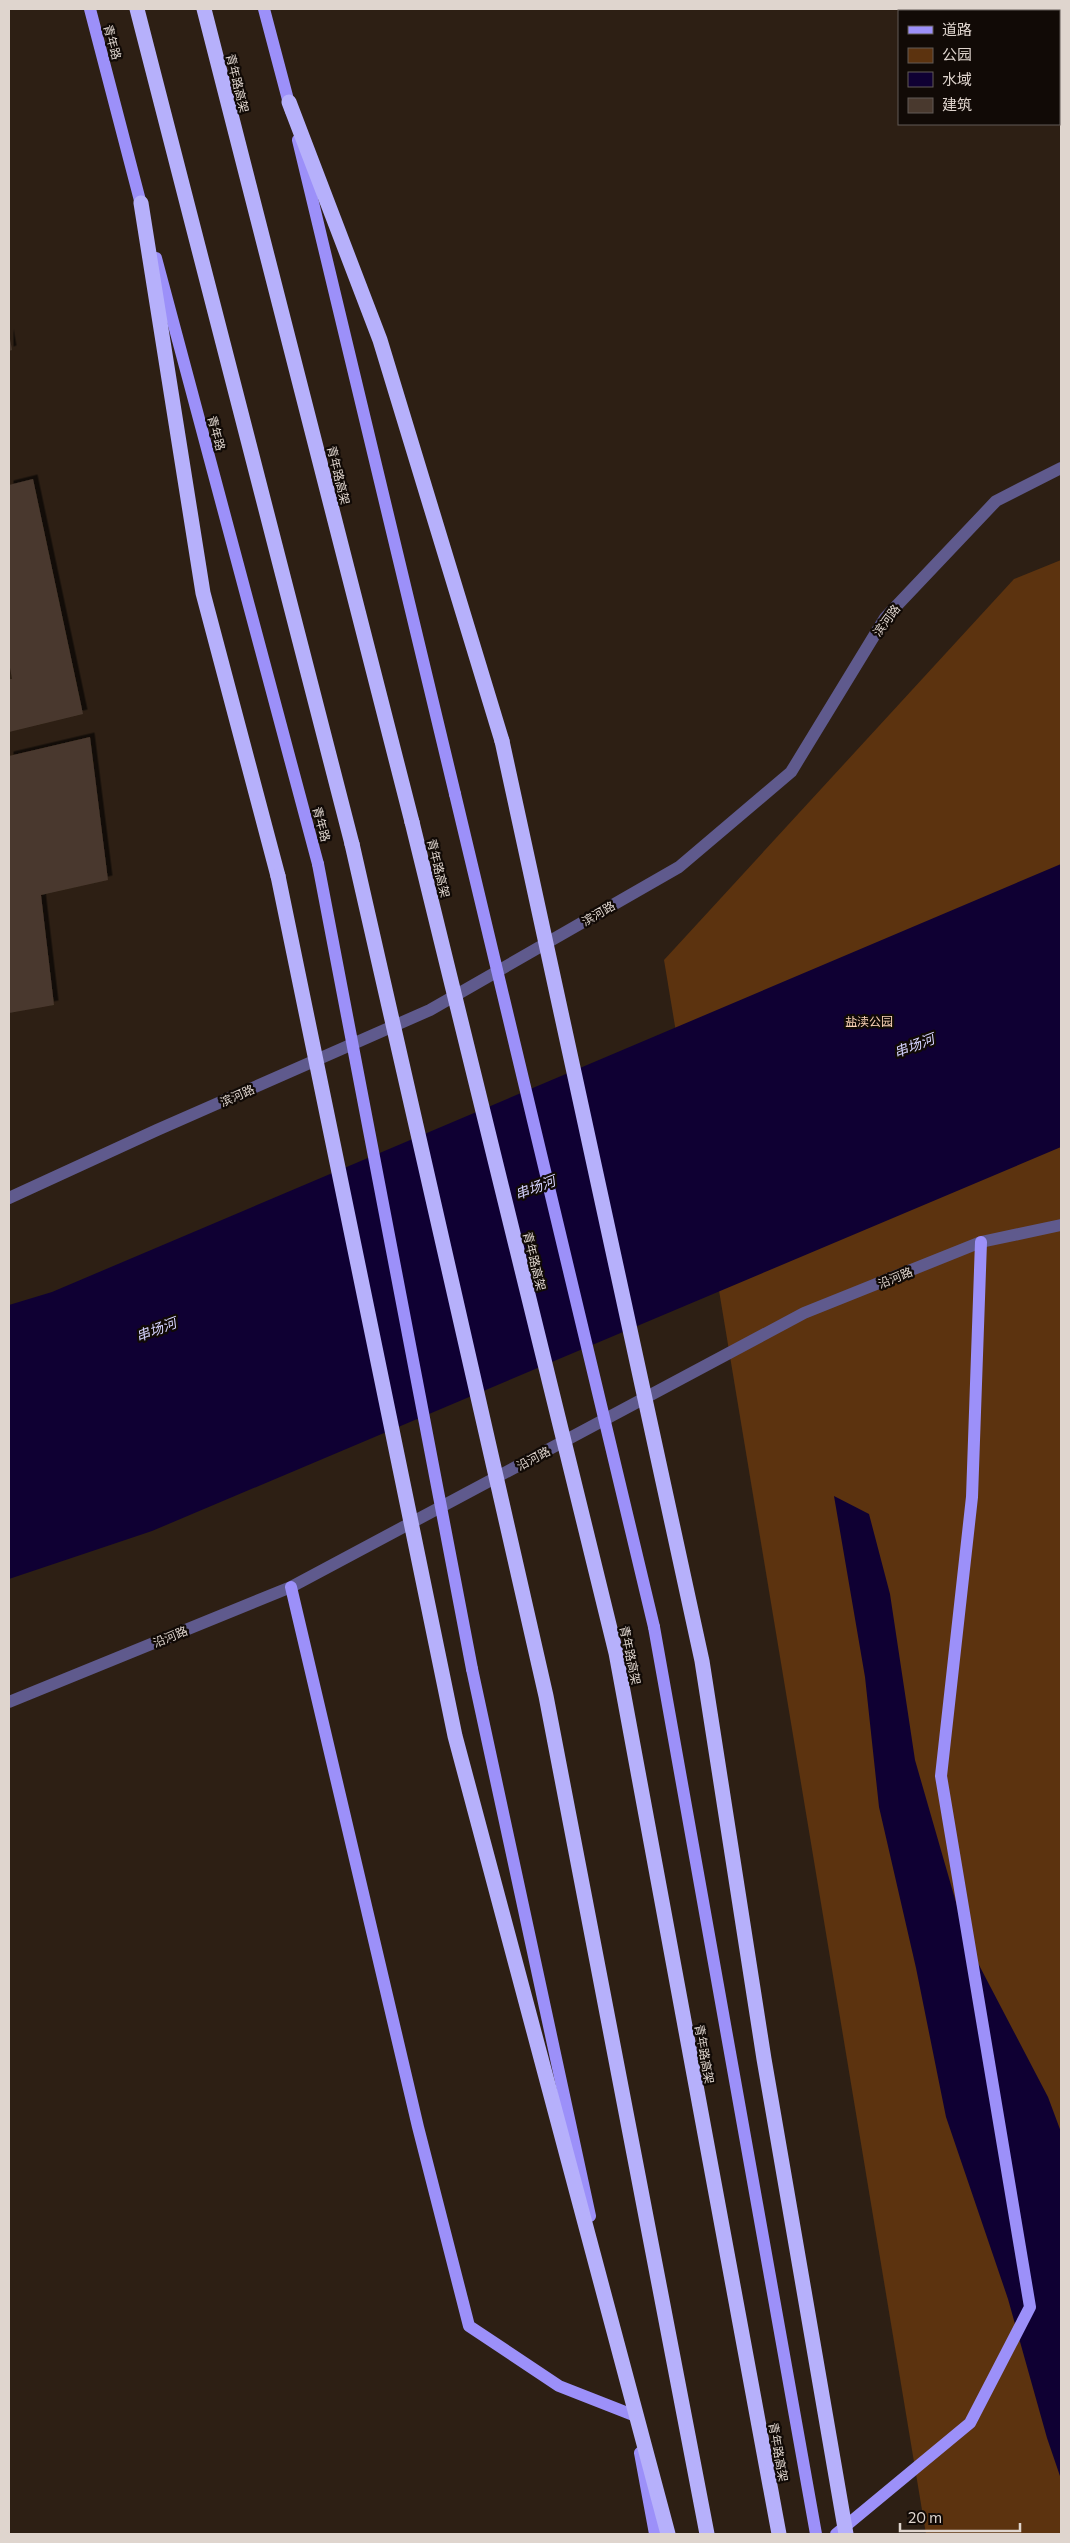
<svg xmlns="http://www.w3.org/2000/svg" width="1070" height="2543" font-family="Commissioner,'Noto Sans SC',sans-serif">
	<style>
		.green { fill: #5c330f }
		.water { fill: #0f0033 }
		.building { fill: #49392e; filter: url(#shadow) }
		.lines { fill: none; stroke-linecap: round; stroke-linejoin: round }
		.minor { stroke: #5f5a8d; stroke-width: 12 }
		.major { stroke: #9c90f9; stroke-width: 12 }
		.highway { stroke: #b6b0fb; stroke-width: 15 }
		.major-bridge { stroke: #9c90f9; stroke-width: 12 }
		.highway-bridge { stroke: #b6b0fb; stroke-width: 15 }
		.labels { text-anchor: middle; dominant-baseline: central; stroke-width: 4.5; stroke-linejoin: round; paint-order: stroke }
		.street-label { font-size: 12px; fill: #dfd5ce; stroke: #110a06 }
		.park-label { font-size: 12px; fill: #fad2b6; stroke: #110a06 }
		.water-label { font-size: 14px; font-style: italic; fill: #d5d3fe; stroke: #110a06 }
	</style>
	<defs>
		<filter id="shadow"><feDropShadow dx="4.5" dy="-4.5" stdDeviation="0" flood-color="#0009"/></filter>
	</defs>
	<rect width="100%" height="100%" fill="#2d1f14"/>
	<!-- green -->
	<path class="green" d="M1061,560V2534H926L664,960L1014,579Z"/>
	<!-- water -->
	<path class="water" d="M1061,864V1147L152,1531L9,1579V1305L52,1292Z
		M834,1496L869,1514L890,1594L915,1760L968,1944L1048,2097L1061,2132V2479L1047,2438L1008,2299L946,2117L916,1968L879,1807L865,1677Z"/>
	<!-- building -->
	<path class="building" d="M9,333L12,350L9,351Z
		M33,479L83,714L9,732V679H12L9,662V485Z
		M90,737L108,880L41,895L54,1005L9,1013V756Z"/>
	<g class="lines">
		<!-- minor -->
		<path class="minor" d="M9,1198L157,1130L430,1010L679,867L791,772L885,618L996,501L1061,468
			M9,1702L291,1587L804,1313L981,1242L1061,1225"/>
		<!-- major -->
		<path class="major" d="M90,9L143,212
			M264,9L291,111
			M298,140L455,794
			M156,258L318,864
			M291,1587L418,2127L469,2326L559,2386L633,2415
			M654,1627L816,2534
			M472,1669L590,2216
			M640,2453L655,2534
			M836,2534L970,2423L1030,2307L941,1776L972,1497L981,1242"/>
		<!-- highway -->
		<path class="highway" d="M137,9L352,844
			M204,9L412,822
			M289,102L380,340L502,741
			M141,203L203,593L278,876"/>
		<!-- major-bridge -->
		<path class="major-bridge" d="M455,794L654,1627
			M318,864L472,1669"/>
		<!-- highway-bridge -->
		<path class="highway-bridge" d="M502,741L702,1661L764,2059L846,2534
			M412,822L616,1653L779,2534
			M352,844L546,1696L707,2534
			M278,876L455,1736L668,2534"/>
	</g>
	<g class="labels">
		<!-- street labels -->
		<g class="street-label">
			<text transform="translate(113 42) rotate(75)">青年路</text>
			<text transform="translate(238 83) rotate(76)">青年路高架</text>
			<text transform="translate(217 433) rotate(75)">青年路</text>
			<text transform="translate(339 475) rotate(76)">青年路高架</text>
			<text transform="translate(886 620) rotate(-53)">滨河路</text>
			<text transform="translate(322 824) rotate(75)">青年路</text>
			<text transform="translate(439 868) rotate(76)">青年路高架</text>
			<text transform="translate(598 913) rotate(-30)">滨河路</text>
			<text transform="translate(237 1095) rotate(-24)">滨河路</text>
			<text transform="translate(535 1261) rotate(76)">青年路高架</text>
			<text transform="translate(895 1277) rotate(-22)">沿河路</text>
			<text transform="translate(533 1458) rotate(-28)">沿河路</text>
			<text transform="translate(170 1636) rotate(-22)">沿河路</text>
			<text transform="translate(631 1655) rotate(78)">青年路高架</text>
			<text transform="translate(705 2054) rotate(80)">青年路高架</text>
			<text transform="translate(779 2452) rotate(80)">青年路高架</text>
		</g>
		<!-- park labels -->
		<g class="park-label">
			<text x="869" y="1021">盐渎公园</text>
		</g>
		<!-- water labels -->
		<g class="water-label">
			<text transform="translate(914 1045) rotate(-21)">串场河</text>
			<text transform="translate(535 1187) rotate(-21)">串场河</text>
			<text transform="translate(156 1329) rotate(-21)">串场河</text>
		</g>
	</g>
	<!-- border -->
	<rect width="1070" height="2543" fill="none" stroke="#dfd5ce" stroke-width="20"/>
	<!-- legend -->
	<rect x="898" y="10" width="162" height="115" fill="#110a06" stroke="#635b56"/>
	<rect x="908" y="26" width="25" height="8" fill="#9c90f9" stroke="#635b56"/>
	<text x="942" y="35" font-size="15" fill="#dfd5ce">道路</text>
	<rect x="908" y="48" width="25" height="15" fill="#5c330f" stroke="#635b56"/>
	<text x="942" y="60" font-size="15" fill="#dfd5ce">公园</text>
	<rect x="908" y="72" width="25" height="15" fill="#0f0033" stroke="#635b56"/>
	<text x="942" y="85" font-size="15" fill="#dfd5ce">水域</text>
	<rect x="908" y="98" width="25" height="15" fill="#49392e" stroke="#635b56"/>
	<text x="942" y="110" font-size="15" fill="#dfd5ce">建筑</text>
	<!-- scale -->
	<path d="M900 2523v8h120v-8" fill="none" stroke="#dfd5ce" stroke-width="2.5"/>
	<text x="908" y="2523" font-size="15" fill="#dfd5ce" stroke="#110a06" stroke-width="4" paint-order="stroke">20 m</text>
</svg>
